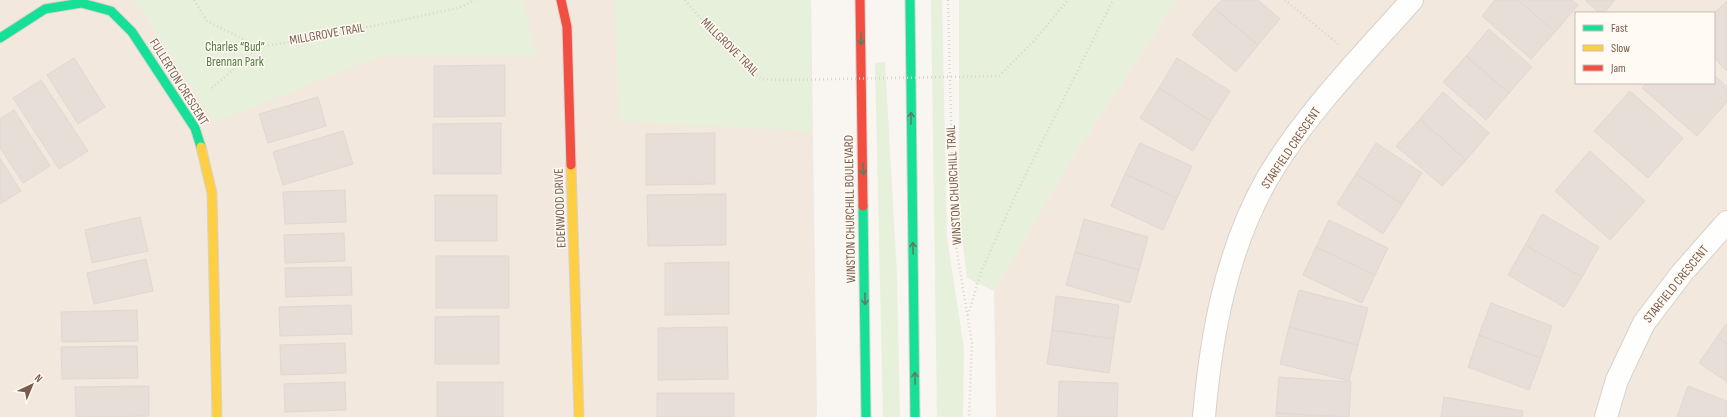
<svg xmlns="http://www.w3.org/2000/svg" width="1727" height="417" font-family="'Sofia Sans Condensed',sans-serif">
	<style>
		.residential { fill: #f2e8de; fill-rule: evenodd }
		.green { fill: #e7f0db }
		.building { fill: #e6ded7; stroke: #e2d8d2 }
		.lines { fill: none; stroke-linecap: round; stroke-linejoin: round }
		.street-casing { stroke: #d7d1cb; stroke-width: 24 }
		.fast-casing { stroke: #d9d2cb; stroke-width: 11 }
		.slow-casing { stroke: #d9d2cb; stroke-width: 11 }
		.jam-casing { stroke: #d9d2cb; stroke-width: 11 }
		.path { stroke: #dcd5d0; stroke-width: 2.5; stroke-dasharray: 1 3; stroke-linecap: butt }
		.street { stroke: #fefefd; stroke-width: 22 }
		.fast { stroke: #16e098; stroke-width: 9 }
		.slow { stroke: #ffcf43; stroke-width: 9 }
		.jam { stroke: #f24e42; stroke-width: 9 }
		.path-bridge { stroke: #dcd5d0; stroke-width: 2.5; stroke-dasharray: 1 3; stroke-linecap: butt }
		.oneway { stroke: #617d60 }
		.labels { text-anchor: middle; dominant-baseline: central; stroke-width: 3; stroke-linejoin: round; paint-order: stroke }
		.street-label { font-size: 13px; fill: #7a5c4d; stroke: #fffaf3 }
		.park-label { font-size: 13px; fill: #537a41; stroke: #fffaf3 }
	</style>
	<rect width="100%" height="100%" fill="#f9f5f0"/>
	<!-- residential -->
	<path class="residential" d="M0,0H811L817,417H0Z
		M1176,0H1727V417H996L994,291L1068,164ZM1576,13H1714V83H1576Z"/>
	<!-- green -->
	<path class="green" d="M130,0H522L536,56H380L214,123L143,11Z
		M614,0H811L812,131L619,121Z
		M931,0H942L947,238L964,348L963,417H937Z
		M959,0H1176L1068,164L994,291L967,278L959,213Z
		M885,62L897,275L900,417H883L875,63Z"/>
	<!-- building -->
	<path class="building" d="M1222,0H1258L1280,19L1258,45L1214,8Z
		M1495,0H1518L1555,32L1531,59L1482,16Z
		M1518,0H1572L1578,5L1555,32Z
		M1585,0H1615L1604,13H1599Z
		M1727,1V71L1714,58V13Z
		M1214,8L1258,45L1236,72L1192,35Z
		M1489,29L1532,67L1509,93L1466,56Z
		M1466,56L1509,93L1486,120L1443,82Z
		M74,58L105,107L78,124L47,75Z
		M1177,58L1230,91L1211,121L1159,88Z
		M505,65V116L434,117V66Z
		M1714,75L1727,87V102L1697,136L1642,88L1646,83H1714Z
		M41,80L88,151L59,169L13,98Z
		M1159,88L1211,121L1193,151L1140,118Z
		M1630,91L1683,138L1648,178L1594,131Z
		M1443,92L1489,133L1466,160L1420,119Z
		M318,97L326,126L268,143L259,114Z
		M14,110L50,166L23,183L0,148V119Z
		M1420,119L1466,160L1442,186L1396,146Z
		M501,123V174H433V124Z
		M343,131L353,164L283,185L273,152Z
		M715,133V184L646,185V134Z
		M1140,143L1192,166L1177,198L1125,174Z
		M1376,143L1422,173L1402,204L1356,174Z
		M1590,151L1645,201L1610,240L1555,191Z
		M0,158L21,191L0,204Z
		M1125,174L1177,198L1163,230L1111,206Z
		M1356,174L1402,204L1383,234L1337,204Z
		M345,190L346,222L285,224L283,192Z
		M726,194V245L648,246L647,195Z
		M435,195H497V241H435Z
		M1542,214L1599,247L1582,277L1525,245Z
		M140,217L148,251L92,263L85,230Z
		M1084,219L1148,237L1139,270L1075,252Z
		M1329,220L1388,248L1375,275L1316,247Z
		M344,233L345,261L285,263L284,235Z
		M1525,245L1582,277L1564,307L1508,275Z
		M1316,247L1375,275L1362,303L1303,275Z
		M1075,252L1139,270L1130,303L1066,285Z
		M436,256H509V308H436Z
		M146,259L153,291L94,304L87,273Z
		M729,262V314L665,315V263Z
		M351,267L352,295L286,297L285,268Z
		M1299,290L1368,308L1358,345L1289,327Z
		M1056,296L1119,305L1114,339L1052,330Z
		M1491,303L1552,326L1541,358L1479,335Z
		M351,305L352,334L280,336L279,307Z
		M137,310L138,341L62,342L61,312Z
		M499,316V364H435V317Z
		M1727,323V344L1717,337Z
		M727,327L728,379L658,380V328Z
		M1289,327L1358,345L1349,381L1280,364Z
		M1052,330L1114,339L1109,373L1047,364Z
		M1479,335L1541,358L1529,390L1468,367Z
		M1717,337L1727,344V382L1699,363Z
		M345,343L346,373L281,375L280,345Z
		M137,346L138,378L62,379L61,347Z
		M1279,377L1351,382L1349,417L1276,413Z
		M1059,381L1118,383L1117,417H1058Z
		M345,382L346,410L285,412L284,384Z
		M437,382H503V417H437Z
		M149,386V416L76,417L75,387Z
		M1688,386L1727,401V417H1677Z
		M657,393H734V417H657Z
		M1444,397L1523,411L1522,417H1441Z
		M1276,413L1338,417H1276Z"/>
	<g class="lines">
		<!-- street casing -->
		<g class="street-casing">
			<path id="street" d="M1204,417C1211,336 1226,251 1267,179C1304,115 1363,55 1412,0
				M1606,417L1617,380L1644,323L1682,273L1727,222"/>
		</g>
		<!-- fast casing -->
		<g class="fast-casing">
			<path id="fast" d="M910,0L915,417
				M0,38L45,9L81,3L111,11L132,32L195,128L201,147
				M863,206L866,417"/>
		</g>
		<!-- slow casing -->
		<g class="slow-casing">
			<path id="slow" d="M201,147L212,193L217,417
				M571,165L579,417"/>
		</g>
		<!-- jam casing -->
		<g class="jam-casing">
			<path id="jam" d="M561,0L567,27L571,165
				M860,0L863,206"/>
		</g>
		<!-- path -->
		<path class="path" d="M194,0L207,21L259,47L336,34L458,8L475,0
			M685,0L722,44L761,79L783,80
			M948,0L954,234L972,343L969,417
			M1285,0L1338,44
			M999,76L1033,42L1068,0
			M212,88L259,47
			M968,315L981,272L1017,192L1113,0"/>
		<!-- street -->
		<use href="#street" class="street"/>
		<!-- fast -->
		<use href="#fast" class="fast"/>
		<!-- slow -->
		<use href="#slow" class="slow"/>
		<!-- jam -->
		<use href="#jam" class="jam"/>
		<!-- path-bridge -->
		<path class="path-bridge" d="M783,80L999,76"/>
	</g>
	<!-- one-way arrows -->
	<defs><path id="oneway-shaft" d="M-6 0H5M1.5-3L5.5 0L1.5 3" fill="none" stroke-width="1.6" stroke-linecap="round" stroke-linejoin="round"/></defs>
	<g class="oneway">
		<use href="#oneway-shaft" transform="translate(861 39) rotate(89)"/>
		<use href="#oneway-shaft" transform="translate(911 118) rotate(-90)"/>
		<use href="#oneway-shaft" transform="translate(863 169) rotate(89)"/>
		<use href="#oneway-shaft" transform="translate(913 248) rotate(-91)"/>
		<use href="#oneway-shaft" transform="translate(865 299) rotate(89)"/>
		<use href="#oneway-shaft" transform="translate(915 378) rotate(-91)"/>
	</g>
	<g class="labels">
		<!-- street labels -->
		<g class="street-label">
			<text transform="translate(327 34) rotate(-10)">MILLGROVE TRAIL</text>
			<text transform="translate(730 47) rotate(45)">MILLGROVE TRAIL</text>
			<text transform="translate(179 82) rotate(58)">FULLERTON CRESCENT</text>
			<text transform="translate(1291 148) rotate(-56)">STARFIELD CRESCENT</text>
			<text transform="translate(954 185) rotate(-93)">WINSTON CHURCHILL TRAIL</text>
			<text transform="translate(560 208) rotate(-92)">EDENWOOD DRIVE</text>
			<text transform="translate(850 209) rotate(-91)">WINSTON CHURCHILL BOULEVARD</text>
			<text transform="translate(1676 284) rotate(-51)">STARFIELD CRESCENT</text>
		</g>
		<!-- park labels -->
		<g class="park-label">
			<text x="235" y="47">Charles “Bud”<tspan x="235" dy="15">Brennan Park</tspan></text>
		</g>
	</g>
	<!-- legend -->
	<rect x="1575" y="12" width="140" height="72" fill="#fffaf3" stroke="#cabbb1"/>
	<rect x="1583" y="25" width="20" height="6" fill="#16e098" stroke="#cabbb1"/>
	<text x="1611" y="32" font-size="12" fill="#7a5c4d">Fast</text>
	<rect x="1583" y="45" width="20" height="6" fill="#ffcf43" stroke="#cabbb1"/>
	<text x="1611" y="52" font-size="12" fill="#7a5c4d">Slow</text>
	<rect x="1583" y="65" width="20" height="6" fill="#f24e42" stroke="#cabbb1"/>
	<text x="1611" y="72" font-size="12" fill="#7a5c4d">Jam</text>
	<!-- north arrow -->
	<g transform="translate(32 385) rotate(44)" stroke="#fffaf3" stroke-width="3" paint-order="stroke">
	<path d="M0-3L7 15L0 10L-7 15Z" fill="#7a5c4d"/>
	<text y="-6" font-size="11" font-weight="bold" text-anchor="middle" fill="#7a5c4d">N</text>
	</g>
</svg>
